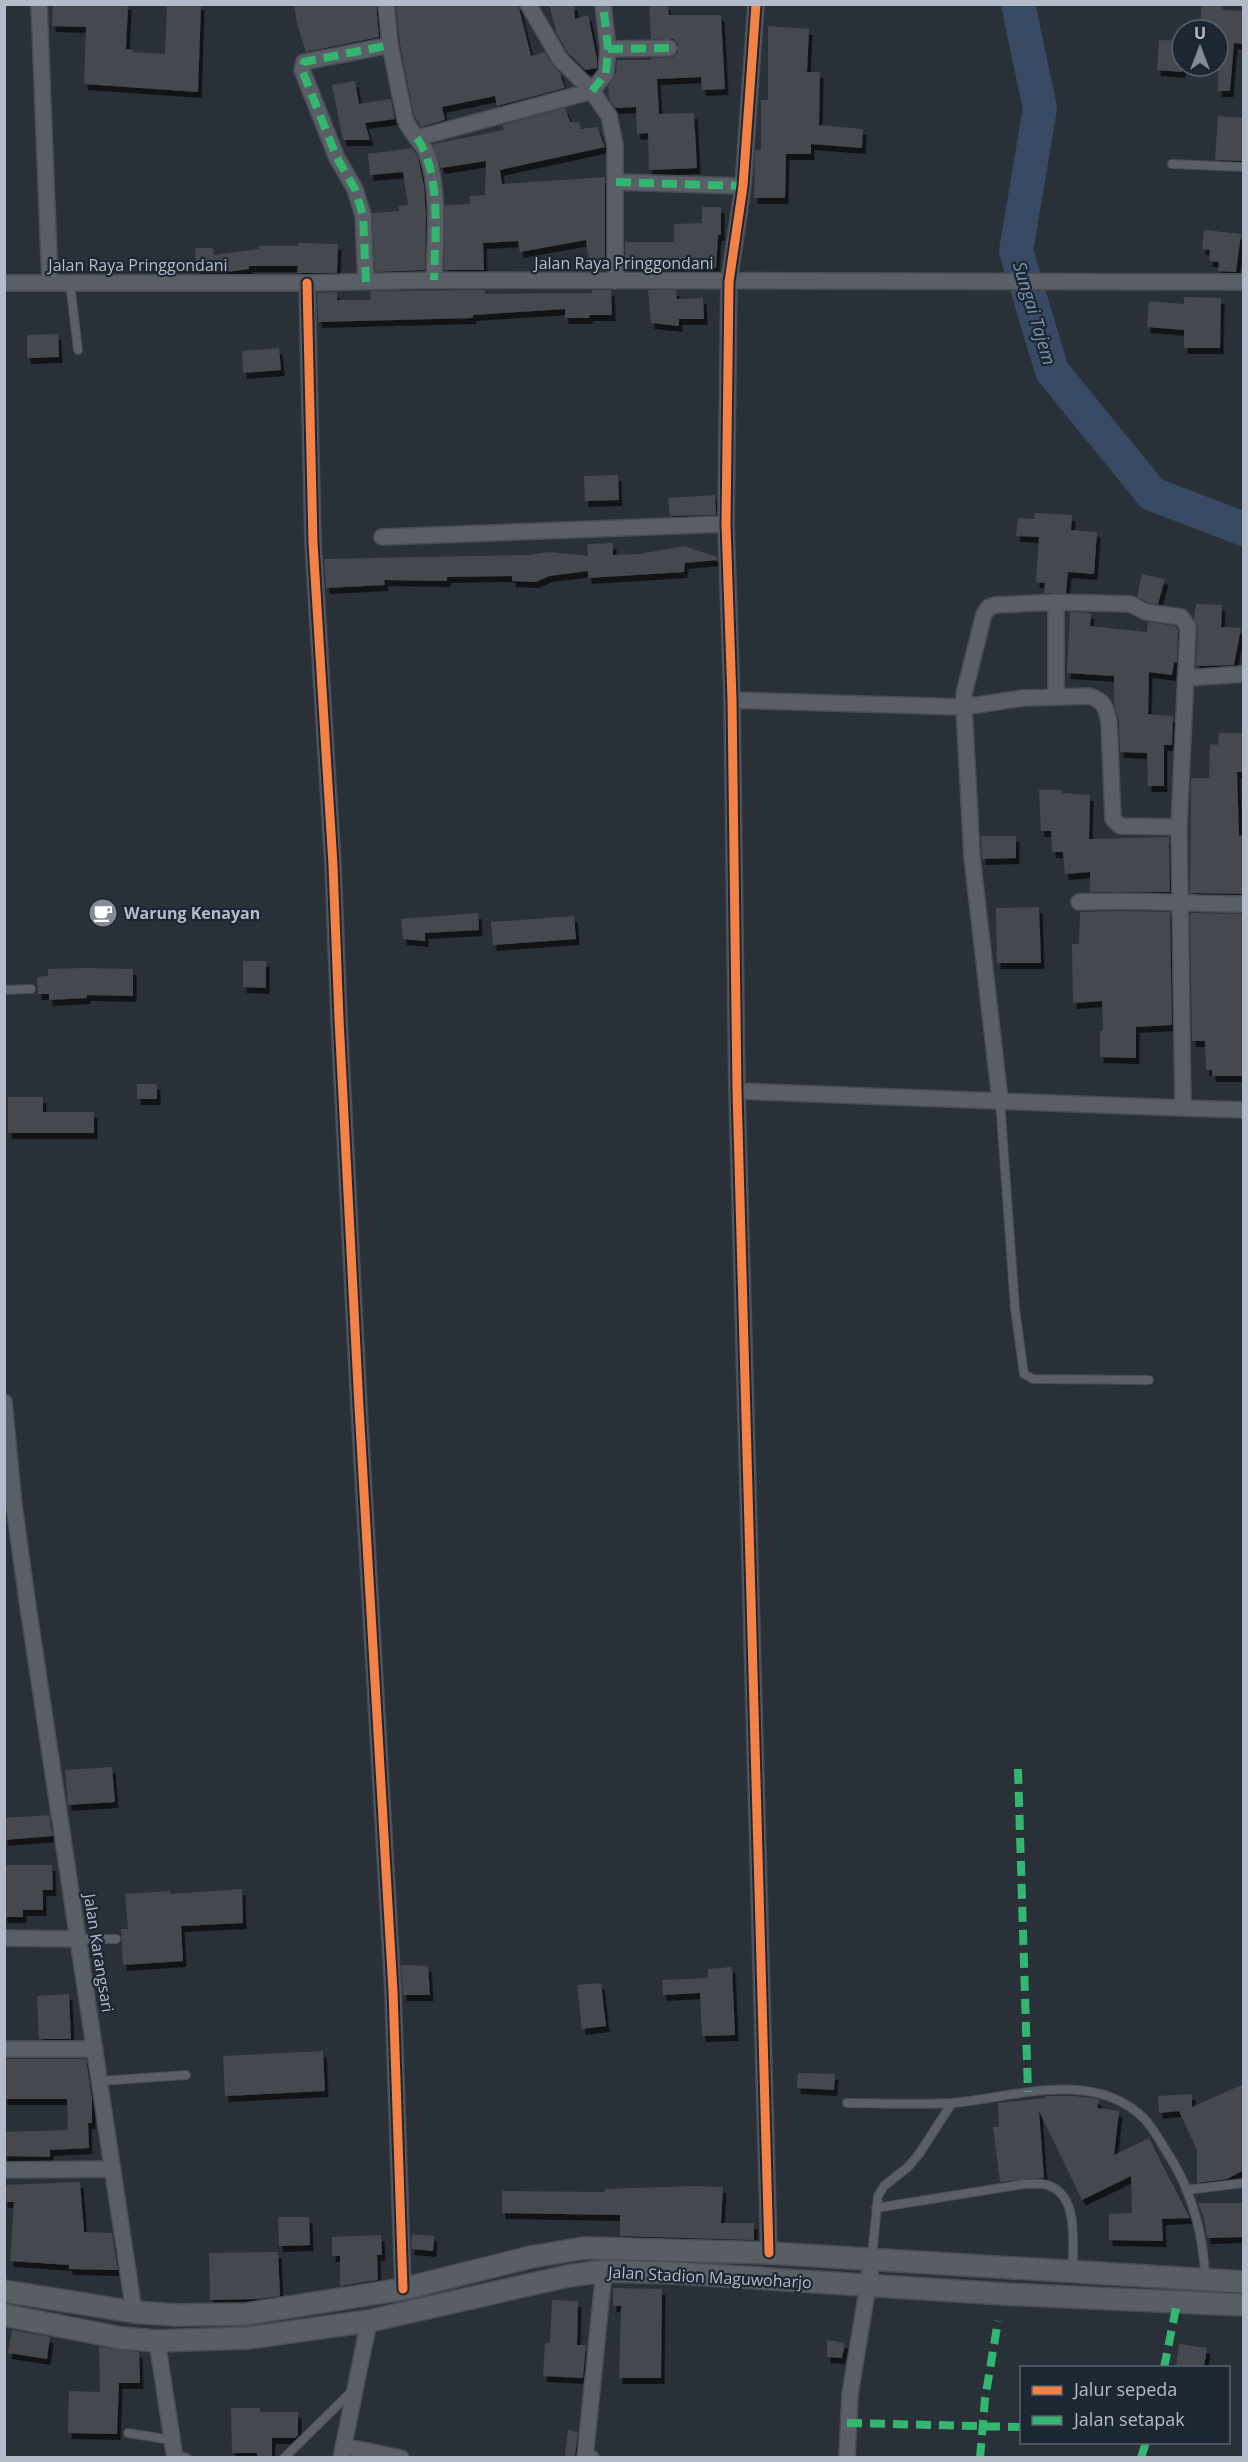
<svg xmlns="http://www.w3.org/2000/svg" width="1248" height="2462" font-family="'Open Sans',sans-serif">
	<style>
		.lines { fill: none; stroke-linecap: round; stroke-linejoin: round }
		.river { stroke: #384963; stroke-width: 34 }
		.building { fill: #444950; filter: url(#shadow) }
		.lane-casing { stroke: #484c53; stroke-width: 10 }
		.street-casing { stroke: #484c53; stroke-width: 18 }
		.secondary-casing { stroke: #484c53; stroke-width: 24 }
		.lane { stroke: #5a5e66; stroke-width: 8 }
		.street { stroke: #5a5e66; stroke-width: 15 }
		.secondary { stroke: #595d64; stroke-width: 21 }
		.quiet { stroke: #33b770; stroke-width: 8; stroke-dasharray: 15 8; stroke-linecap: butt }
		.cycleway-casing { stroke: #1d2633; stroke-width: 13 }
		.cycleway { stroke: #f48246; stroke-width: 9 }
		.labels { text-anchor: middle; dominant-baseline: central; stroke-width: 4.5; stroke-linejoin: round; paint-order: stroke }
		.street-label { font-size: 16px; fill: #b4bcc9; stroke: #1d2633 }
		.poi-label { font-size: 16px; font-weight: bold; fill: #b4bcc9; stroke: #1d2633; text-anchor: start }
		.water-label { font-size: 18px; font-style: italic; fill: #7c92b1; stroke: #1d2633 }
	</style>
	<defs>
		<filter id="shadow"><feDropShadow dx="3.5" dy="6" stdDeviation="0" flood-color="#0009"/></filter>
	</defs>
	<rect width="100%" height="100%" fill="#2a3038"/>
	<g class="lines">
		<!-- river -->
		<path class="river" d="M1018,4L1040,108L1016,251L1052,371L1152,494L1244,529"/>
	</g>
	<!-- building -->
	<path class="building" d="M53,4H128L126,49L133,50V52L165,54L167,4H201L198,92L84,84L86,27L52,26Z
		M294,4H376L379,37L306,52L297,24Z
		M396,4H518L531,56L545,52L552,64L562,75H560L565,88L497,106L495,96L442,107L445,120L421,127L414,116L400,44Z
		M549,4H574L575,19L588,15L597,59V68L585,70L568,53L557,34Z
		M649,4H667L669,15H721L725,89L702,90L701,77L657,79L659,114L694,113L697,168L649,170L648,133L637,134L636,107L615,108L609,98L608,86L616,74L617,60H651V58L673,57L678,52V44L673,39H651Z
		M1201,6H1223V10L1244,11V44L1234,43L1230,91H1218V30H1201Z
		M768,26L809,29L807,72H820L819,125L863,129L862,148L811,144V154H786L785,198H754L755,150H761V100H768Z
		M1159,40L1182,41V72L1157,70Z
		M355,81L359,104L391,99L395,119L365,123L370,140H343L332,85Z
		M565,108L570,122H579L581,129L597,127L605,147L500,170L502,184L605,177V271H590L586,240L520,252L518,241L483,243L484,270H444L445,205L470,204V196L485,195L486,161L441,168L433,144L504,130L502,125Z
		M1218,116L1244,118V161L1215,160Z
		M412,148L418,157L424,186L426,217L425,270L375,272L372,213L399,211V206L408,205L403,172L370,175L368,154Z
		M702,207H721V235H718L716,268L680,266V269H674L675,271L625,269V242H674V224L702,223Z
		M1204,230L1241,234L1236,272L1218,271L1219,262L1209,261L1210,250L1202,249Z
		M298,243L338,244L337,273H297L298,266H249V269L226,272H196L195,248H213L214,255L259,249V246H298Z
		M485,290V294L592,293V290H611L612,315H590L589,318H565V309L473,315V318L318,322L317,293L337,292V300H371L370,291Z
		M648,290H676L677,299L703,298L704,319H679V326L651,323Z
		M1184,297L1221,298L1220,348H1184V330L1147,327L1149,301L1184,304Z
		M58,334L59,357L27,358V335Z
		M279,348L281,370L243,373L242,351Z
		M618,475L619,500L585,501L584,476Z
		M715,495L716,515L670,516L668,498Z
		M1035,513L1072,515L1071,530L1097,532L1094,574L1068,572L1066,593H1044L1045,583L1036,582L1039,537L1016,536L1018,518L1034,519Z
		M613,543V555L639,554L684,546L717,557V560L685,563L684,572L588,578V571L549,576L536,582L512,581V576L447,577V581L384,580L385,585L326,588L324,559L529,555L549,552L588,556L587,544Z
		M1142,574L1165,579L1158,604L1149,603L1137,597Z
		M1196,604L1222,605L1221,627L1241,628L1234,665L1196,666L1198,627L1194,619Z
		M1070,612L1091,613L1090,626L1147,632L1148,622L1175,626L1178,630L1177,663L1174,662L1172,675L1149,672L1148,714L1173,716L1172,745H1164V786H1148L1147,753L1120,752L1119,721L1114,704V676L1067,673Z
		M1219,733H1244V772H1237L1239,836L1244,835V894L1190,893L1191,778H1209L1210,744L1218,745Z
		M1039,790H1062V793L1090,795L1089,839L1169,837L1170,892H1090V872L1065,874L1063,852H1052L1051,831H1041Z
		M981,836H1016V858L982,859Z
		M1039,907L1041,963H997L996,908Z
		M1120,911L1170,912L1172,1025L1136,1027V1058L1100,1057V1031H1103L1102,1001L1073,1003L1072,944H1079L1080,912Z
		M478,913L479,930L425,933V941L403,939L401,919Z
		M1190,913L1244,914V1076H1212V1070H1206L1205,1041H1192Z
		M574,916L576,939L493,945L491,922Z
		M243,961H266V988L243,987Z
		M86,968L133,969V996L87,995V998L49,1000V994H38L37,977L48,976V969Z
		M137,1084H157V1099H137Z
		M8,1097H43V1112H94V1133H8Z
		M112,1767L115,1802L68,1805L65,1770Z
		M49,1815L53,1836L4,1840V1818Z
		M4,1865H52L53,1890H43V1910H23V1917H4Z
		M242,1889L243,1923L181,1926L183,1961L123,1965L121,1929H128L125,1894L170,1891V1894Z
		M405,1965L428,1966L430,1995H403L401,1966Z
		M732,1967L735,2035L702,2036L700,1993L663,1995L662,1980L708,1978V1969Z
		M601,1983L606,2026L582,2029L577,1985Z
		M69,1994L71,2039H39L37,1996Z
		M323,2051L325,2091L225,2096L223,2056Z
		M4,2059H86L92,2099V2123H88L89,2148L50,2150V2157L4,2156V2132L68,2130L67,2099H4Z
		M798,2073L835,2074L834,2090L797,2088Z
		M1244,2084V2170L1227,2179L1197,2183V2150L1179,2111L1159,2113L1158,2096L1192,2094V2107Z
		M1046,2096H1072L1094,2098L1099,2100L1097,2108L1119,2111L1114,2155L1149,2138L1190,2218L1162,2219L1163,2241L1109,2240V2214L1132,2213L1131,2176L1082,2200L1039,2111L1044,2178L1000,2182L993,2127H999L998,2103L1046,2098Z
		M80,2182L84,2232L112,2233L118,2270L69,2269V2265L10,2261L14,2202H4V2185Z
		M695,2186L723,2187L721,2223H754V2240L620,2236V2215L502,2213V2191L605,2192V2189Z
		M1198,2203H1244V2237L1207,2238L1204,2218Z
		M278,2217H309L310,2245L279,2246Z
		M412,2234L434,2236L433,2251L411,2249Z
		M381,2235L382,2255H377L378,2280L340,2286V2256H332V2237Z
		M278,2252L280,2296L258,2299L210,2300L209,2253Z
		M613,2288L662,2289L661,2378H619L621,2306H613Z
		M552,2300L578,2301L577,2345H586L583,2378L543,2376L545,2343H550Z
		M12,2330L50,2337L47,2359L8,2353Z
		M827,2340L845,2343L842,2358L827,2357Z
		M1179,2344L1207,2348L1204,2367H1176Z
		M99,2347L139,2352L140,2383H119L117,2434L68,2433L69,2391L100,2392Z
		M231,2408H260V2412H298V2435L295,2438H272V2457H257V2453H232Z
		M568,2430L578,2432L575,2457L565,2456Z"/>
	<g class="lines">
		<!-- lane casing -->
		<g class="lane-casing">
			<path id="lane" d="M1172,164L1244,167
				M70,283L78,350
				M4,990L31,989
				M1000,1100L1015,1309L1024,1374L1033,1379L1149,1380
				M78,1939H116
				M100,2081L186,2075
				M847,2103C882,2103 918,2105 952,2103C1011,2098 1086,2070 1138,2113C1152,2124 1160,2142 1170,2157C1192,2192 1204,2237 1205,2278
				M1186,2190L1244,2183
				M876,2208L1024,2184C1031,2184 1040,2183 1047,2185C1080,2195 1072,2243 1073,2269
				M872,2256L878,2196L884,2186L908,2167L919,2154L952,2103
				M128,2433L171,2440
				M174,2454L187,2458
				M284,2458L352,2391"/>
		</g>
		<!-- street casing -->
		<g class="street-casing">
			<path id="street" d="M39,4L50,283
				M386,4L390,45L405,119C409,132 422,141 427,154C440,193 435,240 434,280
				M528,4L560,59L592,91L609,116L615,145V281
				M756,4L743,186L729,282L726,524L732,700L737,1091L769,2253
				M608,49L669,48
				M417,138L592,91L606,73L608,49L603,4
				M616,182L743,186
				M366,282L363,215L355,189L337,158L302,70L304,62L390,45
				M4,283H307L434,280L1244,282
				M307,283L313,543L333,865L339,1019L359,1407L393,1991L403,2289
				M382,537L726,524
				M1056,602V697
				M1186,678L1244,674
				M732,700L964,707L1023,698L1089,696C1103,700 1106,707 1109,722L1113,819L1120,826L1179,827L1183,1108L737,1091
				M1079,902C1134,899 1188,904 1244,904
				M1000,1100L972,857L964,707V694L984,614L989,607L996,605L1056,602L1130,604L1146,612L1181,617L1188,627L1179,827
				M1183,1108L1244,1110
				M4,1402L14,1505L27,1600L134,2312
				M4,1938L78,1939
				M4,2049H95
				M4,2170L113,2169
				M157,2341L175,2458
				M343,2446L401,2458
				M341,2458L369,2321
				M591,2458H585L604,2271
				M847,2458L850,2394L872,2261"/>
		</g>
		<!-- secondary casing -->
		<g class="secondary-casing">
			<path id="secondary" d="M4,2291L134,2312L176,2315L246,2314L403,2289L531,2257L584,2248L769,2253L1244,2282
				M4,2315L121,2338L157,2341L247,2338L369,2321L568,2276L604,2271L677,2273L1004,2294L1244,2305"/>
		</g>
		<!-- lane -->
		<use href="#lane" class="lane"/>
		<!-- street -->
		<use href="#street" class="street"/>
		<!-- secondary -->
		<use href="#secondary" class="secondary"/>
		<!-- quiet -->
		<path class="quiet" d="M608,49L669,48
			M592,91L606,73L608,49L603,4
			M417,138C442,174 435,237 434,280
			M616,182L743,186
			M366,282L363,215L355,189L337,158L302,70L304,62L390,45
			M1018,1769L1028,2092
			M1164,2368L1177,2303
			M847,2423L1022,2427
			M980,2458L985,2399L998,2321
			M1141,2458L1146,2442"/>
		<!-- cycleway casing -->
		<g class="cycleway-casing">
			<path id="cycleway" d="M756,4L743,186L729,282L726,524L732,700L737,1091L769,2253
				M307,283L313,543L333,865L339,1019L359,1407L393,1991L403,2289"/>
		</g>
		<!-- cycleway -->
		<use href="#cycleway" class="cycleway"/>
	</g>
	<!-- icons -->
	<defs>
		<g id="cafe-disc" transform="scale(1.5)"><circle r="9.5" fill="#848b96" stroke="#1d2633"/><path d="M-5.5-4.5H6V0H3Q3 3.5 0 3.5H-2.5Q-5.5 3.5-5.5 0ZM3-3.2v2h1.7v-2ZM-6 4.5H4V6H-6Z" fill="#fff"/></g>
	</defs>
	<g fill-rule="evenodd">
		<use href="#cafe-disc" x="103" y="913"/>
	</g>
	<g class="labels">
		<!-- street labels -->
		<g class="street-label">
			<text x="624" y="263">Jalan Raya Pringgondani</text>
			<text x="138" y="265">Jalan Raya Pringgondani</text>
			<text transform="translate(99 1953) rotate(81)">Jalan Karangsari</text>
			<text transform="translate(710 2277) rotate(3)">Jalan Stadion Maguwoharjo</text>
		</g>
		<!-- poi labels -->
		<g class="poi-label">
			<text x="124" y="913">Warung Kenayan</text>
		</g>
		<!-- water labels -->
		<g class="water-label">
			<text transform="translate(1035 313) rotate(73)">Sungai Tajem</text>
		</g>
	</g>
	<!-- border -->
	<rect width="1248" height="2462" fill="none" stroke="#b4bcc9" stroke-width="12"/>
	<!-- legend -->
	<rect x="1020" y="2366" width="210" height="78" fill="#1d2633" stroke="#59626f" stroke-width="1.5"/>
	<rect x="1032" y="2386" width="30" height="9" fill="#f48246" stroke="#59626f" stroke-width="1.5"/>
	<text x="1074" y="2396" font-size="18" fill="#b4bcc9">Jalur sepeda</text>
	<rect x="1032" y="2416" width="30" height="9" fill="#33b770" stroke="#59626f" stroke-width="1.5"/>
	<text x="1074" y="2426" font-size="18" fill="#b4bcc9">Jalan setapak</text>
	<!-- north arrow -->
	<g transform="translate(1200 48)"><circle r="28" fill="#1d2633" stroke="#59626f" stroke-width="1.5"/>
	<path d="M0-4.5L10 22L0 15L-10 22Z" fill="#848b96"/>
	<text y="-9" font-size="16" font-weight="bold" text-anchor="middle" fill="#b4bcc9">U</text>
	</g>
</svg>
